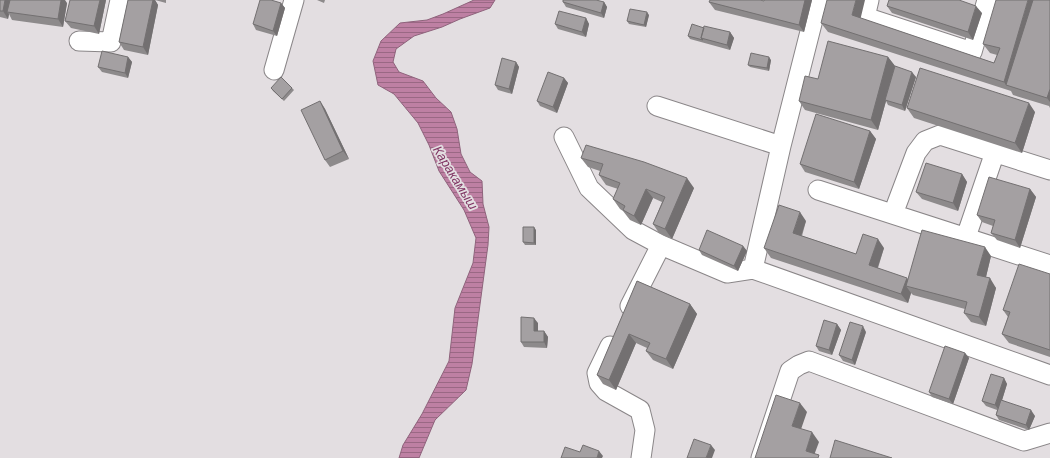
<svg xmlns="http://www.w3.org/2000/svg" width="1050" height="458" font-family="Signika,sans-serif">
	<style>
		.water { fill: url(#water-rules); stroke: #8f637c }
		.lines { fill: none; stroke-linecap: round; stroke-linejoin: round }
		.minor-casing { stroke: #8a8688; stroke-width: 21 }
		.minor { stroke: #fff; stroke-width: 19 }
		.wall { fill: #8d8a8b }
		.shaded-wall { fill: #737071 }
		.building { fill: #a4a0a2; stroke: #737071 }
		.labels { text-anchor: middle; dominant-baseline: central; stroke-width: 3.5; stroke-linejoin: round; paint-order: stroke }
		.water-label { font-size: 13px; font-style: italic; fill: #803563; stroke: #e3dee1 }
	</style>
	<defs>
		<pattern id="water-rules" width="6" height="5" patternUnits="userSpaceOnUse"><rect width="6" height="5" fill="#be80a3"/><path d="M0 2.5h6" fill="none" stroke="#9a6884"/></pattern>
	</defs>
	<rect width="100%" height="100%" fill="#e3dee1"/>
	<!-- water -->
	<path class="water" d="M474,0H495L490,8L460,19L442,27L414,36L396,49L393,62L399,72L423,81L436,98L451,112L457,129L461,154L470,172L482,181L483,204L489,227L488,245L472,364L466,390L435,420L419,458H399L403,445L422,414L449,361L455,308L473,263L476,238L464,210L439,171L429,145L418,123L394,94L378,85L373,61L381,41L400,23L427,20L443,14Z"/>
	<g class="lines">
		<!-- minor casing -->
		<g class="minor-casing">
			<path id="minor" d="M869,0L865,17L972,52L987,0
				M79,41L111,42L120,0
				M274,70L294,0
				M657,106L781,146
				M564,137L589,188L633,230L661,245L727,273L753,269L1050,375
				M818,190L1050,265
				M893,214L916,153L925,141L940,135L1050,170
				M966,237L995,152
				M753,269L781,146L818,0
				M630,306L661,245
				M610,346L597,373L599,383L606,391L640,410L645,430L641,458
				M761,458L790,371L799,365L809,361L1024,441L1050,433"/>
		</g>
		<!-- minor -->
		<use href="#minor" class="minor"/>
	</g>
	<!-- wall -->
	<path class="wall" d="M0,0L67,3L63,27L12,20L9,14L8,19L0,17Z
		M106,0L99,34L71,28L65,21Z
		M128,0H166V3L155,0L158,5L148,55L124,50L119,42Z
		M317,0H325L324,3Z
		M764,0H812L804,32L715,10L709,2L764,1Z
		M1050,0V108L1049,106L1013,95L1011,91L828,32L821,23L860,18L994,63L997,55L990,53L983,44Z
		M563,2H604L607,7L604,18L566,7Z
		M281,3L285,8L277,36L256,30L253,24Z
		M887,6L982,13L973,40L892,13Z
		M649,15L646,27L629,24L627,21Z
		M586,18L589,24L586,37L558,29L555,24Z
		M704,28L730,32L734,38L730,50L690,39L688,36Z
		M128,57L132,62L128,78L102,72L98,67Z
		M888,57L895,66L916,77L905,111L888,105L886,101L878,130L805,110L799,101L818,79Z
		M771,60L769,71L750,67L748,65Z
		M516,62L519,67L512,94L498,90L495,85Z
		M564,78L568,83L557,113L540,106L537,101Z
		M271,88H292L294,90L284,101L273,91Z
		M320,101L325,109L349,159L330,167L325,160Z
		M907,108L1035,112L1022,153L914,118Z
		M870,131L876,139L859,189L805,172L800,164Z
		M581,158L694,188L672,239L659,233L653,224L662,202L653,198L641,225L630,220L623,211L620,209L613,199L618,189L606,185L599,175L600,171L588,167Z
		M962,174L967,182L958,211L922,199L916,192Z
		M1030,189L1036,197L1020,248L997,240L991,233L993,226L982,222L977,215Z
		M806,221L802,236L856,254L884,248L878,268L908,280L991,256L986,277L996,288L986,326L971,322L964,313L965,309L913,295L911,293L908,303L771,258L764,248Z
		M536,230V245H525L523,242Z
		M743,246L747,251L738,271L702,255L699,250Z
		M1050,274V357L1009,343L1002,334L1008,317L1003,310Z
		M637,281L690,304L697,314L673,369L653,360L646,351L647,348L636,343L616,390L603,384L597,375Z
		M538,323V331H544L548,337L547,348L524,347L521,342Z
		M837,324L841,330L832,355L819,351L816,346Z
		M866,332L855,365L843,361L839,355Z
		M965,353L969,358L953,404L932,397L929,392Z
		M1004,378L1007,384L1002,400L1035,416L1029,430L999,420L996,415L997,410L986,406L982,401Z"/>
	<!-- shaded-wall -->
	<path class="shaded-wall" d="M5,0H12L7,12L9,14L8,19L3,11Z
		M61,0H65L67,3L63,27L58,19Z
		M100,0H106L99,34L94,26Z
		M153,0H155L158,5L148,55L143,47Z
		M805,0H812L804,32L799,25Z
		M856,0H865L859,25L852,15Z
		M1028,0H1038L1006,85L1010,91L1004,82Z
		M604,2L607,7L604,18L601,13Z
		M281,3L285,8L277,36L273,31Z
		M976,6L982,13L973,40L968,32Z
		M647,12L649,15L646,27L644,25Z
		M586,18L589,24L586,37L582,32Z
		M730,32L734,38L730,50L727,45Z
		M128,57L132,62L128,78L125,73Z
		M769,57L771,60L769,71L767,68Z
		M888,57L895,66L885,100L886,101L878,130L871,120Z
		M516,62L519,67L512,94L509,89Z
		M912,72L916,77L905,111L902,105Z
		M564,78L568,83L557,113L553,107Z
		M1050,89V102L1047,98Z
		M320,101L325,109L349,159L343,151Z
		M1029,103L1035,112L1022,153L1015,143Z
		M870,131L876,139L859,189L854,182Z
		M962,174L967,182L958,211L953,203Z
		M687,178L694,188L672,239L665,229Z
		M646,189L653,198L641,225L634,216Z
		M1030,189L1036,197L1020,248L1015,240Z
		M800,212L806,221L799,242L793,233Z
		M534,227L536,230V245L534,243Z
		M878,239L884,248L875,275L869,265Z
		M743,246L747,251L738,271L734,266Z
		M985,247L991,256L984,285L977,275Z
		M907,278L913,287L906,286L911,293L908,303L901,294Z
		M990,278L996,288L986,326L979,317Z
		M690,304L697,314L673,369L666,359Z
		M534,318L538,323V336L534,331Z
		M837,324L841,330L832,355L829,350Z
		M863,326L866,332L855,365L852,360Z
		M544,331L548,337L547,348L544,342Z
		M629,334L636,343L616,390L609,380Z
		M965,353L969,358L953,404L949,399Z
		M1004,378L1007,384L999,410L995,405Z
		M800,403L807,412L799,435L792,426Z
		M1031,410L1035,416L1029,430L1026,425Z
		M812,432L819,442L813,458L806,451Z
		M711,445L715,450L712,458H706Z
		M599,451L603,456L602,458H597Z"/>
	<!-- building -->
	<path class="building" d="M0,0H5L3,11H0Z
		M10,0H61L58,19L7,12Z
		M70,0H100L94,26L65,21Z
		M128,0H153L143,47L119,42Z
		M260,0H271L281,3L273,31L253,24Z
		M563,0H596L604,2L601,13L563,2Z
		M710,0H760L764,1V0H805L799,25L709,2Z
		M827,0H856L852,15L994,63L1000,48L983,44L996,0H1028L1004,82L821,23Z
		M889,0H959L976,6L968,32L887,6Z
		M1033,0H1050V89L1047,98L1006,85Z
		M630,9L647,12L644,25L627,21Z
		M559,11L586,18L582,32L555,24Z
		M692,24L704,28L701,38L703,40L688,36Z
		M704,26L730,32L727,45L701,38Z
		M828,41L888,57L871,120L799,101L805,76L818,79Z
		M102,51L128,57L125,73L98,67Z
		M751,53L769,57L767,68L748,65Z
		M502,58L516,62L509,89L495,85Z
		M895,66L912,72L902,105L885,100Z
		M920,68L1029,103L1015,143L907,108Z
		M548,72L564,78L553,107L537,101Z
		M281,77L292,88L282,99L271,88Z
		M320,101L343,151L325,160L301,110Z
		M816,114L870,131L854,182L800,164Z
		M586,145L644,162L687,178L665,229L653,224L665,197L646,189L634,216L623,210L625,206L613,199L620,183L599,175L603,164L581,158Z
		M926,163L962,174L953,203L916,192Z
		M989,177L1030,189L1015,240L991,233L995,220L977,215Z
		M779,205L800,212L793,233L856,254L863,234L878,239L869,265L907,278L901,294L764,248Z
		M523,227H534V243L523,242Z
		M707,230L743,246L734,266L699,250Z
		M922,230L985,247L977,275L990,278L979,317L964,313L967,302L906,286Z
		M1019,264L1050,274V350L1002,334L1010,312L1003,310Z
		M637,281L690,304L666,359L646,351L650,343L629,334L609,380L597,375Z
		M521,317L534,318V331H544V342H521Z
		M824,320L837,324L829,350L816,346Z
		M850,322L863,326L852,360L839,355Z
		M945,346L965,353L949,399L929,392Z
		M991,374L1004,378L995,405L982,401Z
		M776,395L800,403L792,426L812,432L806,451L819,455L818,458H755Z
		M1001,400L1031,410L1026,425L996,415Z
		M694,439L711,445L706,458H687Z
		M835,440L892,458H830Z
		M583,445L599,451L597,458H561L565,447L580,452Z"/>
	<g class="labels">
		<!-- water labels -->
		<g class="water-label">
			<text transform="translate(455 178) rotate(58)">Каракамыш</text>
		</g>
	</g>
</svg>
